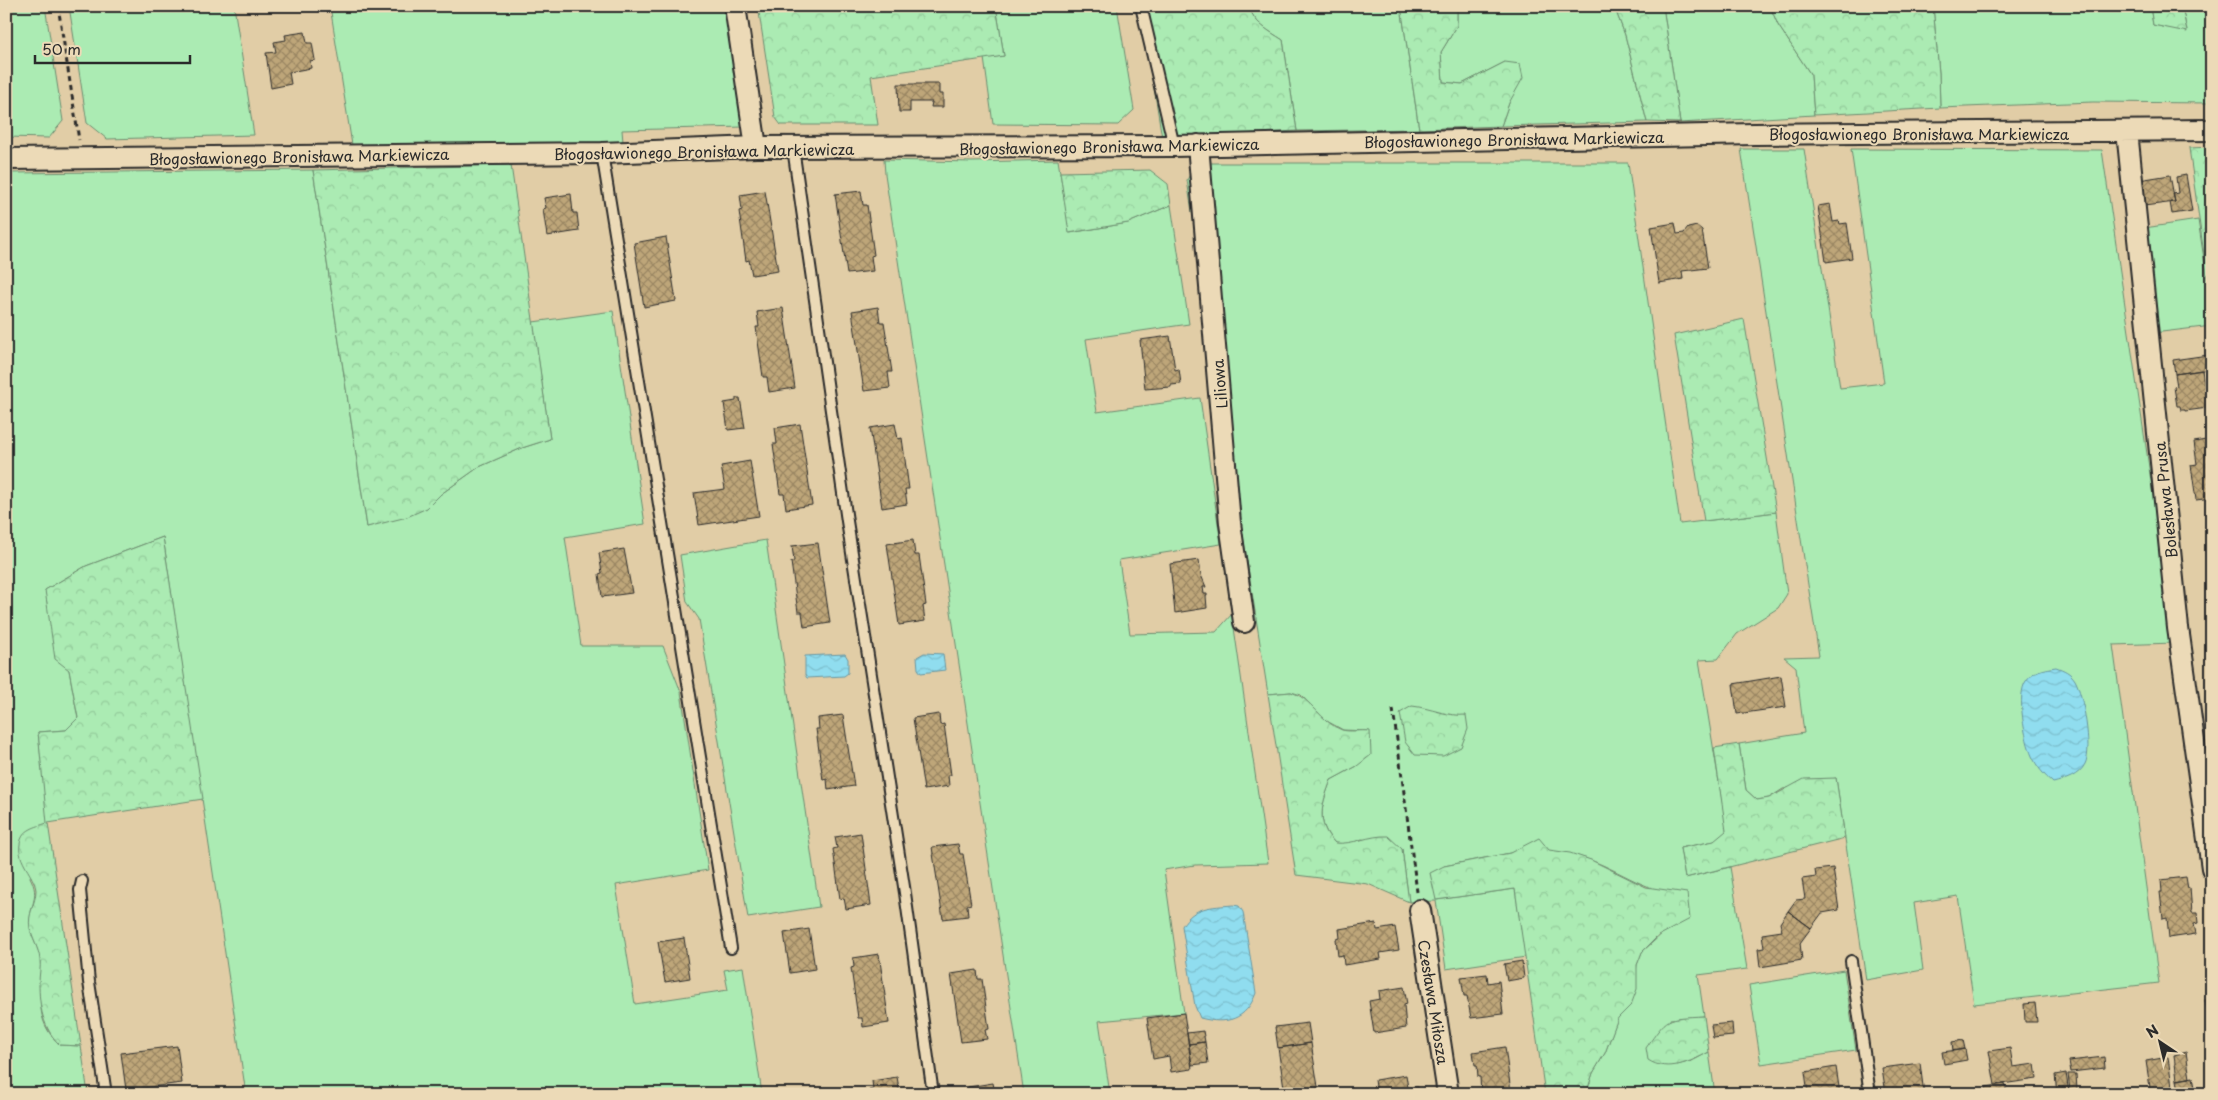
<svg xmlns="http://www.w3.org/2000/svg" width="2218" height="1100" font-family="'Playpen Sans',sans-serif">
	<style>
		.green { fill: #abebb3; stroke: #6b8b6f }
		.forest { fill: url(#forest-crowns); stroke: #6b8b6f }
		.water { fill: url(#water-waves); stroke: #6896a1 }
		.building { fill: url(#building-cross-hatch); stroke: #2b2b2b }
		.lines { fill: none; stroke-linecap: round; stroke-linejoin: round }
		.service-casing { stroke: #2b2b2b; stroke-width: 14 }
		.minor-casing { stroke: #2b2b2b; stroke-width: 24 }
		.path { stroke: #2b2b2b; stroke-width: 3; stroke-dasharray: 5 4; stroke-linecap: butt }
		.service { stroke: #ecdab7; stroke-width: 10 }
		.minor { stroke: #ecdab7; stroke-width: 20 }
		.labels { text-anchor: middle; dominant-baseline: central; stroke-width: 4; stroke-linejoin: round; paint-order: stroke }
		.street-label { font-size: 15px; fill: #2b2b2b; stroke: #ecdab7 }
	</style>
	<defs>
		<pattern id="forest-crowns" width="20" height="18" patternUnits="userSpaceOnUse" patternTransform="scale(1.25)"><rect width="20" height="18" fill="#abebb3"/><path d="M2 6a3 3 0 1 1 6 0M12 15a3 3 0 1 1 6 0" fill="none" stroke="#93ca9a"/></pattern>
		<pattern id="water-waves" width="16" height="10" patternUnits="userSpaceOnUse" patternTransform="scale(1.25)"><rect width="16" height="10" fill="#90ddef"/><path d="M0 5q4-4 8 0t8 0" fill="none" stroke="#7cbecd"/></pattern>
		<pattern id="building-cross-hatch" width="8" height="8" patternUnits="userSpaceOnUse" patternTransform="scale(1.25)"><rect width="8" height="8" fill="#bea679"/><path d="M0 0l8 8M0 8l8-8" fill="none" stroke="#9b8763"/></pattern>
	</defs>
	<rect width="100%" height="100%" fill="#e1cda6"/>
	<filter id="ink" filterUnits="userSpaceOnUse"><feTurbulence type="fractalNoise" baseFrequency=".02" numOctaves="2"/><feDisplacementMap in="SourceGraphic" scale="10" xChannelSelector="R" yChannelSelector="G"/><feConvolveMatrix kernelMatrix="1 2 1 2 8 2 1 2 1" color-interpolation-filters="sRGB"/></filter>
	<g filter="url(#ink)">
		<!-- green -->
		<path class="green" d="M6,6H45L63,121L49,138L6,137Z
			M69,6H234L254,135L107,139L87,123Z
			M330,6H725L744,127L622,130L623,142L352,145Z
			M996,6H1117L1134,110L1118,125L993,124L984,58L1004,56Z
			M1249,6H1401L1419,129L1297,131L1283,40C1269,31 1253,23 1249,6Z
			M1457,6H1614L1625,35L1647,122L1501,126L1509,103L1505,62L1462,84L1443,82L1441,52L1457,26Z
			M1663,6H1770L1778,25L1811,75L1814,115L1680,123Z
			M1933,6H2150L2153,25L2187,31L2182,6H2212V103L2093,102L1940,108L1939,73Z
			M1741,149H1804L1840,388L1884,383L1851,149L2102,150L2175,643L2113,645L2159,983L1974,1004L1958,896L1914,903L1923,970L1866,980L1836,778L1783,789L1769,798L1757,800L1746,790L1739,744L1804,733L1796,667L1784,657L1819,656Z
			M884,160L972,162L1058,160L1070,233L1128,223L1171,205L1189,324L1086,339L1097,412L1200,398L1221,544L1119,560L1130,634L1216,632L1232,614L1268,863L1195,865L1164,870L1184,1013L1099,1021L1110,1094H1024L885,174Z
			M1196,163H1628L1680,524L1776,512L1787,594L1778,608L1737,634L1718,659L1699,660L1727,831L1715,841L1680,848L1685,878L1730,867L1747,969L1698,975L1704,1016L1670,1019L1677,1065L1692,1061L1709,1052L1715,1094H1586L1593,1073L1605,1053L1618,1017L1631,1004L1637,965L1642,952L1665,931L1662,891C1643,886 1628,877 1611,869C1589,858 1565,851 1540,850C1529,850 1520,849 1510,853L1444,866L1436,900L1515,889L1526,957L1446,969L1436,901L1409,902L1402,849L1362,839L1347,845L1335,843C1315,822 1322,804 1331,780L1357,766L1369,731L1343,730L1325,720L1301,695L1291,692L1268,694L1187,180Z
			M313,170L367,527L427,508L441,494L479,467L522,448L550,439L533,322L613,311L645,524L565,537L581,646H663L681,692L708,870L616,885L635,1004L728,990L724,970L743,967L762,1094H246L163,537L86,566L45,590L69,670L78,719L66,730L38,732L48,823L30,877C41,899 29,903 30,925C30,937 40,949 41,962C43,995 32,1019 60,1045L81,1046L88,1094H6V173Z
			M2198,220L2212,311V326L2145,334L2131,230Z
			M766,540L819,907L748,918L699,619L687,602L680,555Z
			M1844,970L1856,1050L1761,1064L1749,985Z"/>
		<!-- forest -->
		<path class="forest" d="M758,6H996L1004,56L871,76L878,125H781L775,117Z
			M1141,6H1249C1253,23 1269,31 1283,40L1297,131L1162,138Z
			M1401,6H1457V26L1441,52L1443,82L1462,84L1505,62L1520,64L1523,78L1509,103L1501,126L1419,129Z
			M1614,6H1663L1680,123L1647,122L1625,35Z
			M1770,6H1933L1939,73L1940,108L1814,115L1811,75L1778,25Z
			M2150,6H2182L2187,32L2153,25Z
			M2212,147V311L2189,148Z
			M511,165L550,439L522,448L479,467L441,494L427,508L407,517L367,527L313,170Z
			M1150,170L1168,184L1171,205L1128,223L1069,233L1060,172Z
			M1744,319L1776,512L1704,521L1674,335Z
			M163,537L203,799L48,823L81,1046L60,1045C43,1029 39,1006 39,983C39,975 41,967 40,960C39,948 32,939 30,928C27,914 36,903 36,890C34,874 17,862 20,844C22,829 36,827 47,823L38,732L66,730L78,718L69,670L55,659L45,590L86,566Z
			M1291,692C1312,698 1320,722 1342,730C1349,732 1361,730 1370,731L1371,755L1357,766L1331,780C1322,804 1315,823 1335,843C1353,845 1369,835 1388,836L1402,849L1409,902L1368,884L1296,875L1268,694Z
			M1412,706C1431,708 1448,717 1466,715L1468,729L1461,747L1443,756L1415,755L1405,742L1400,713Z
			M1739,744L1746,790L1757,800L1769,798L1804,779L1836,778L1845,838L1685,878L1680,848L1714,841L1726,831L1714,748Z
			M1539,838L1549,850L1570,853L1591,860L1646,887L1687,893L1690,919L1658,936L1642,952L1637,965V989L1631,1005L1618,1018L1605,1053L1593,1073L1586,1094H1545L1515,889L1436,900L1430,873L1444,866L1510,853Z
			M1704,1016L1709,1052C1690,1062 1668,1073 1648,1060L1646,1048C1668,1016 1666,1018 1704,1016Z"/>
		<!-- water -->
		<path class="water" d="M924,653L943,654L945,670L921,673L918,669L917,657Z
			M845,654L848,659V673L844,676L807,678L805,675V656Z
			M2056,667C2064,670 2070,672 2075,680C2083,694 2093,749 2085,764C2079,776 2065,780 2053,783C2044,775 2037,767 2032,756C2025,740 2016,695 2026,681C2033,670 2044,669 2056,667Z
			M1233,905L1239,906L1243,912L1256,993C1246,1020 1227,1025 1200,1018L1195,1006L1182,926C1194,906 1211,907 1233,905Z"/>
		<!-- building -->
		<path class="building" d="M305,32L307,43H312L315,60L310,61L311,68L289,72L291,84L271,88L266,53L276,52L274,42L286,40L285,35Z
			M898,84H939V94H943V107H931L932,102H910V112H899Z
			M2170,175L2175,202L2144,206L2139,180Z
			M2186,175L2192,211L2172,214L2170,202H2175L2173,194L2178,193L2176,177Z
			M765,191L778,271L752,275L749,260L746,261L739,211L742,210L740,195Z
			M861,191L863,205H867L874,255L871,256L873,271L847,274L835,194Z
			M571,194L573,213H577L579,231L547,236L543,209L546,208L544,198Z
			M1830,204L1833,222L1839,221L1840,224L1847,223L1852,258L1826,262L1818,206Z
			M1675,223L1677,234L1684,233L1688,228L1697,226L1702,230L1708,268L1682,271L1683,279L1659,283L1651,227Z
			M666,237L676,301L644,307L634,243Z
			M878,307L880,322H884L892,372H888L890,388L864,391L852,311Z
			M783,308L795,388L769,392L767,377H763L756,327H759L757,312Z
			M1170,336L1175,370L1179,369L1181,384L1171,385V387L1145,389L1140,340Z
			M2208,355L2210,369L2175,374L2173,360Z
			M2202,370L2208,408L2185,411V410H2181L2180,406H2177L2174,387L2177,386L2175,374Z
			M736,398H740L745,428L728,430L724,403L736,401Z
			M800,424L812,505L786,509L784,494H780L773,444H777L775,428Z
			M895,424L898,439L902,438L909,489H905L907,504L882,508L870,428Z
			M2212,439V498L2196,500L2191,465L2197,464L2194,442Z
			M750,461L759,516L699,525L694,493L725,489L721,466Z
			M913,540L915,555H919L926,605L923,606L925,621L899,625L887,544Z
			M818,543L830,623L804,627L802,612H798L791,562L794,561L792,546Z
			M624,549L632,593L602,597L599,574L602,573L599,553Z
			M1199,560L1201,575L1206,587H1203L1204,594H1207V596H1206L1207,608L1175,613L1170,564Z
			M1781,676L1786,707L1737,714L1733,684Z
			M939,714L940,725L944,724L951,775H948L949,786L924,790L913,718Z
			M843,715L854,786L828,790L827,779L823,780L816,729H819L818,718Z
			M861,833L871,905L846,909L844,898L840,899L833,849L837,848L835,837Z
			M958,844L960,854H963L971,904L967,905L968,916L943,919L932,847Z
			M1833,868L1839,910L1822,913L1811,928L1788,911L1796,900L1805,899L1802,879L1816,877L1815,870Z
			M2186,877L2188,889L2190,888L2192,913H2197L2198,923L2194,924L2196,934L2169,938L2167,918L2163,919L2160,892H2162L2161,880Z
			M1788,911L1811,928L1800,943L1802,960L1760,967L1758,949L1764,948L1762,934L1782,931L1780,923Z
			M1376,923L1377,930L1395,927L1399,950L1380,953L1381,959L1344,965L1343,955L1338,956L1336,939L1340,938L1339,929Z
			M809,929L815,969L790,973L784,933Z
			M684,938L690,978L665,982L658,942Z
			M879,954L889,1023L863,1027L862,1018H858L851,968L854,967L853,958Z
			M1522,961L1524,978L1507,981L1504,964Z
			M977,970L978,979H982L989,1029L985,1030L987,1039L961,1042L951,974Z
			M1487,974L1488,983L1499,981L1503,1014L1471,1018L1467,996H1464L1461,977Z
			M1404,987L1407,1004L1404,1005L1406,1028L1374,1033L1369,1001L1380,999L1379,991Z
			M2212,999V1016L2208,1017L2205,1000Z
			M2035,1003L2037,1022H2025L2024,1004Z
			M1184,1013L1192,1069L1171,1072L1169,1056L1153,1059L1147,1018Z
			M1308,1023L1311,1043L1278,1048L1275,1027Z
			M1732,1023L1733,1036L1713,1038L1711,1025Z
			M1203,1031L1205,1042L1189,1044L1187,1033Z
			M1963,1040L1965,1049L1953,1051L1952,1042Z
			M1205,1042L1208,1063L1192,1065L1189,1044Z
			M1311,1043L1319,1093L1285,1094L1278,1048Z
			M177,1046L182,1083L126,1090L121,1053Z
			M1505,1047L1511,1092L1481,1094L1480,1077H1478L1477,1065H1475L1473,1052Z
			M2010,1048L2013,1067L2035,1064L2037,1079L1995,1085L1989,1051Z
			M1965,1049L1967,1060L1944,1064L1942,1052Z
			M2186,1052L2190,1078L2177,1080L2174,1055Z
			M2104,1057L2105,1068L2071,1072L2069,1061Z
			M2168,1057L2173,1094H2151L2146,1061Z
			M1920,1063L1924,1094H1886L1882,1068Z
			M1836,1067L1840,1094H1808L1805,1072Z
			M2066,1073L2069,1094H2057L2055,1075Z
			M2068,1074H2076L2077,1090L2070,1091Z
			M1406,1075L1408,1088L1418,1087L1419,1094H1377L1375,1080Z
			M897,1077L900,1094H870L869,1090L873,1089L872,1081Z
			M2193,1077L2196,1093L2180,1094L2177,1080Z
			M993,1083L995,1093L998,1092L999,1094H968V1087Z
			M2005,1084L2007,1094H1987L1986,1087Z"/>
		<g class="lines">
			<!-- service casing -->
			<g class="service-casing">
				<path id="service" d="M1141,6L1174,146
					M793,148L847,521L905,893L933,1094
					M602,153L731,948
					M82,881L80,890L89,982L106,1094
					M1851,961L1870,1094"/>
			</g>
			<!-- minor casing -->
			<g class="minor-casing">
				<path id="minor" d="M735,6L756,147
					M2127,131L2178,628L2212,868
					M1198,145L1230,523L1244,622
					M6,159L602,153L756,147L1174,146L1754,134L2212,130
					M1420,910L1448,1094"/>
			</g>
			<!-- path -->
			<path class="path" d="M58,6L79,140
				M1393,709L1417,892"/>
			<!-- service -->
			<use href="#service" class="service"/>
			<!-- minor -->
			<use href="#minor" class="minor"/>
		</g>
	</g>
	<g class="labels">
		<!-- street labels -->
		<g class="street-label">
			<text x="1919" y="133">Błogosławionego Bronisława Markiewicza</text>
			<text transform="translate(1514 139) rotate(-1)">Błogosławionego Bronisława Markiewicza</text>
			<text transform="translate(1109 146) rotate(-1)">Błogosławionego Bronisława Markiewicza</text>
			<text transform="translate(704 151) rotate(-1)">Błogosławionego Bronisława Markiewicza</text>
			<text transform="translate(299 156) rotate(-1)">Błogosławionego Bronisława Markiewicza</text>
			<text transform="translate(1219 384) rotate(-95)">Liliowa</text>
			<text transform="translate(2165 500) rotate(-96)">Bolesława Prusa</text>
			<text transform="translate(1434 1002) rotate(81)">Czesława Miłosza</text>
		</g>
	</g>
	<!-- margin -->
	<rect width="2218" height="1100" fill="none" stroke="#ecdab7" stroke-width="25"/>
	<rect x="12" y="12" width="2193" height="1075" fill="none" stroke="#2b2b2b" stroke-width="2" filter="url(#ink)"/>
	<!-- north arrow -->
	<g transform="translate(2160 1042) rotate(325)" stroke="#ecdab7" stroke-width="4" paint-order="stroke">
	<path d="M0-4L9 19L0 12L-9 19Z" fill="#2b2b2b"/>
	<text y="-8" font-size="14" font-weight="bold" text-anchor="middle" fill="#2b2b2b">N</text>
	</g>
	<!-- scale -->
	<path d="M35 55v8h155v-8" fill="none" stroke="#2b2b2b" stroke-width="2.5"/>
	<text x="42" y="55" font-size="15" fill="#2b2b2b" stroke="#ecdab7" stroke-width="4" paint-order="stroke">50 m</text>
</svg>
